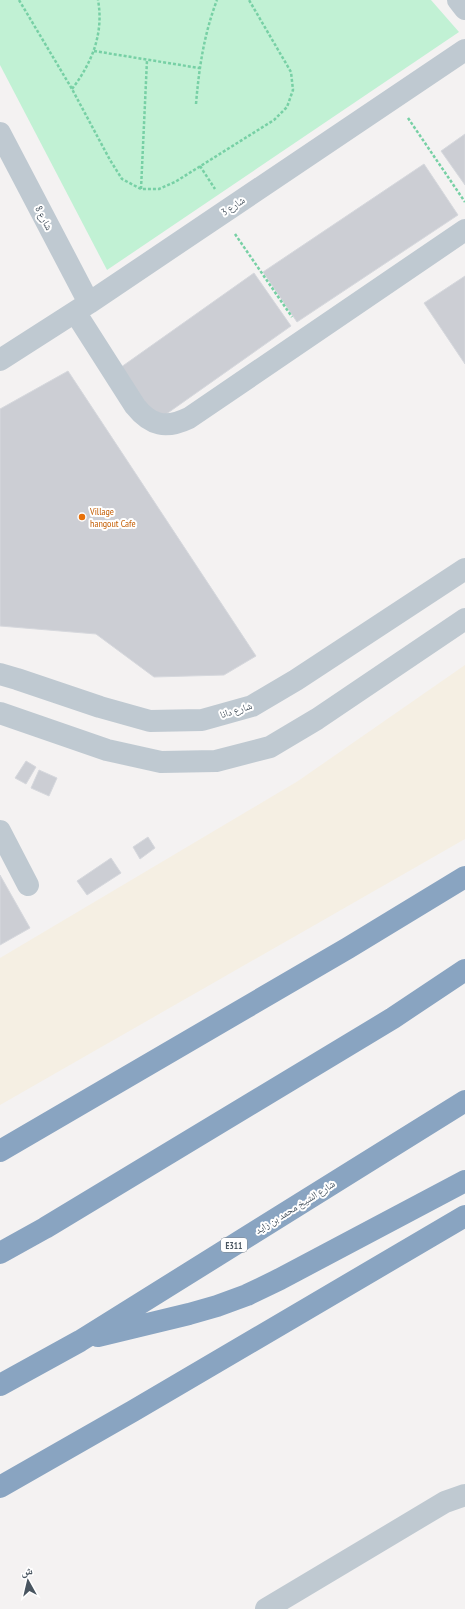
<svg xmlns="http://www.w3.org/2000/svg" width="465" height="1609" font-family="'PT Sans Narrow','Noto Naskh Arabic',sans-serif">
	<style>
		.green { fill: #c1f1d4 }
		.sand { fill: #f5efe3 }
		.building { fill: #ccced4; stroke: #d6d8dd }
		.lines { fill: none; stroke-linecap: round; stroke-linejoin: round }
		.path { stroke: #77d0a5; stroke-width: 2.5; stroke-dasharray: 3 2; stroke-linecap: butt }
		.minor { stroke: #bfc9d1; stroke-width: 22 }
		.highway { stroke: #89a4c1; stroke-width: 22 }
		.food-dot { fill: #e8710a; stroke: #fff; stroke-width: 1.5 }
		.labels { text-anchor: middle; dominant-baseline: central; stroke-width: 4; stroke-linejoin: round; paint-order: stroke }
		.shield { fill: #fff; stroke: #808890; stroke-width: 1 }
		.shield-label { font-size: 9px; font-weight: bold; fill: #495560 }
		.street-label { font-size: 10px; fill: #495560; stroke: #fff }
		.food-label { font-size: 10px; fill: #c56008; stroke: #fff; text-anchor: start }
	</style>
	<rect width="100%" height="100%" fill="#f4f2f2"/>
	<!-- green -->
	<path class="green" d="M0,0H431L459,32L107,270L0,65Z"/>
	<!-- sand -->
	<path class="sand" d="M465,665V839L0,1105V958L298,781Z"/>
	<!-- building -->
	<path class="building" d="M465,134V185L441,151Z
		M424,164L458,215L297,322L263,272Z
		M254,273L291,326L155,422L117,370Z
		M465,276V364L424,303Z
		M68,371L256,656L224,675L154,677L96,634L0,626V409Z
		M26,761L36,767L26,784L15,778Z
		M39,770L57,778L49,796L31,788Z
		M148,837L155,848L140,859L133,847Z
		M111,858L121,873L87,895L77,881Z
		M0,875L30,928L0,945Z"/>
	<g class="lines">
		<!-- path -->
		<path class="path" d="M19,0L72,89L110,160L122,179L141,189H159L175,182L274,120L287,107L293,90L291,72L249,0
			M94,51L199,68
			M72,89C92,63 104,33 98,0
			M196,104C199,68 204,34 217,0
			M408,118L465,202
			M200,166L215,189
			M141,189L147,60
			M235,234L292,317"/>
		<!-- minor -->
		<path class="minor" d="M458,0L465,9
			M0,133L89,303
			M75,312L135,406C151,426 166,429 189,418L465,230
			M0,360L89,303L465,50
			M0,674L17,679L100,707L150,721L202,720L252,706L296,680L465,569
			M0,713L107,750L161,762L216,761L270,747L317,719L465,619
			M0,831L28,885
			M266,1609L445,1502L465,1495"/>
		<!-- highway -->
		<path class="highway" d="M0,1151L348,948L465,877
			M0,1253L45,1228L393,1018L465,970
			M98,1336L189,1314L217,1306L247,1295L280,1279L465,1181
			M0,1385L80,1341L465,1101
			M0,1487L133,1411L465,1216"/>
	</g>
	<!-- markers -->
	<circle class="food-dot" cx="82" cy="517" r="4"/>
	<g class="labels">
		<!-- shield labels -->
		<rect class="shield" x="221" y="1238" width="26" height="14" rx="3"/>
		<g class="shield-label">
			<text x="234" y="1245">E311</text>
		</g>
		<!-- street labels -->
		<g class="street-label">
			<text transform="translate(233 206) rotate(-34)">شارع 3</text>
			<text transform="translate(44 218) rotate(62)">شارع 8</text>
			<text transform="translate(236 710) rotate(-17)">شارع دانا</text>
			<text transform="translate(295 1207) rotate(-32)">شارع الشيخ محمد بن زايد</text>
		</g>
		<!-- food labels -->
		<g class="food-label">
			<text x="90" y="511">Village<tspan x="90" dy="12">hangout Cafe</tspan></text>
		</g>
	</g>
	<!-- north arrow -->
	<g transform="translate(28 1581) rotate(352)" stroke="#ffffff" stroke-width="3" paint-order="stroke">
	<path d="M0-3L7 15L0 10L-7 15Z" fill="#495560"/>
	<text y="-6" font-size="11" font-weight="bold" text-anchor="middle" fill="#495560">ش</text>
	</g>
</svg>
